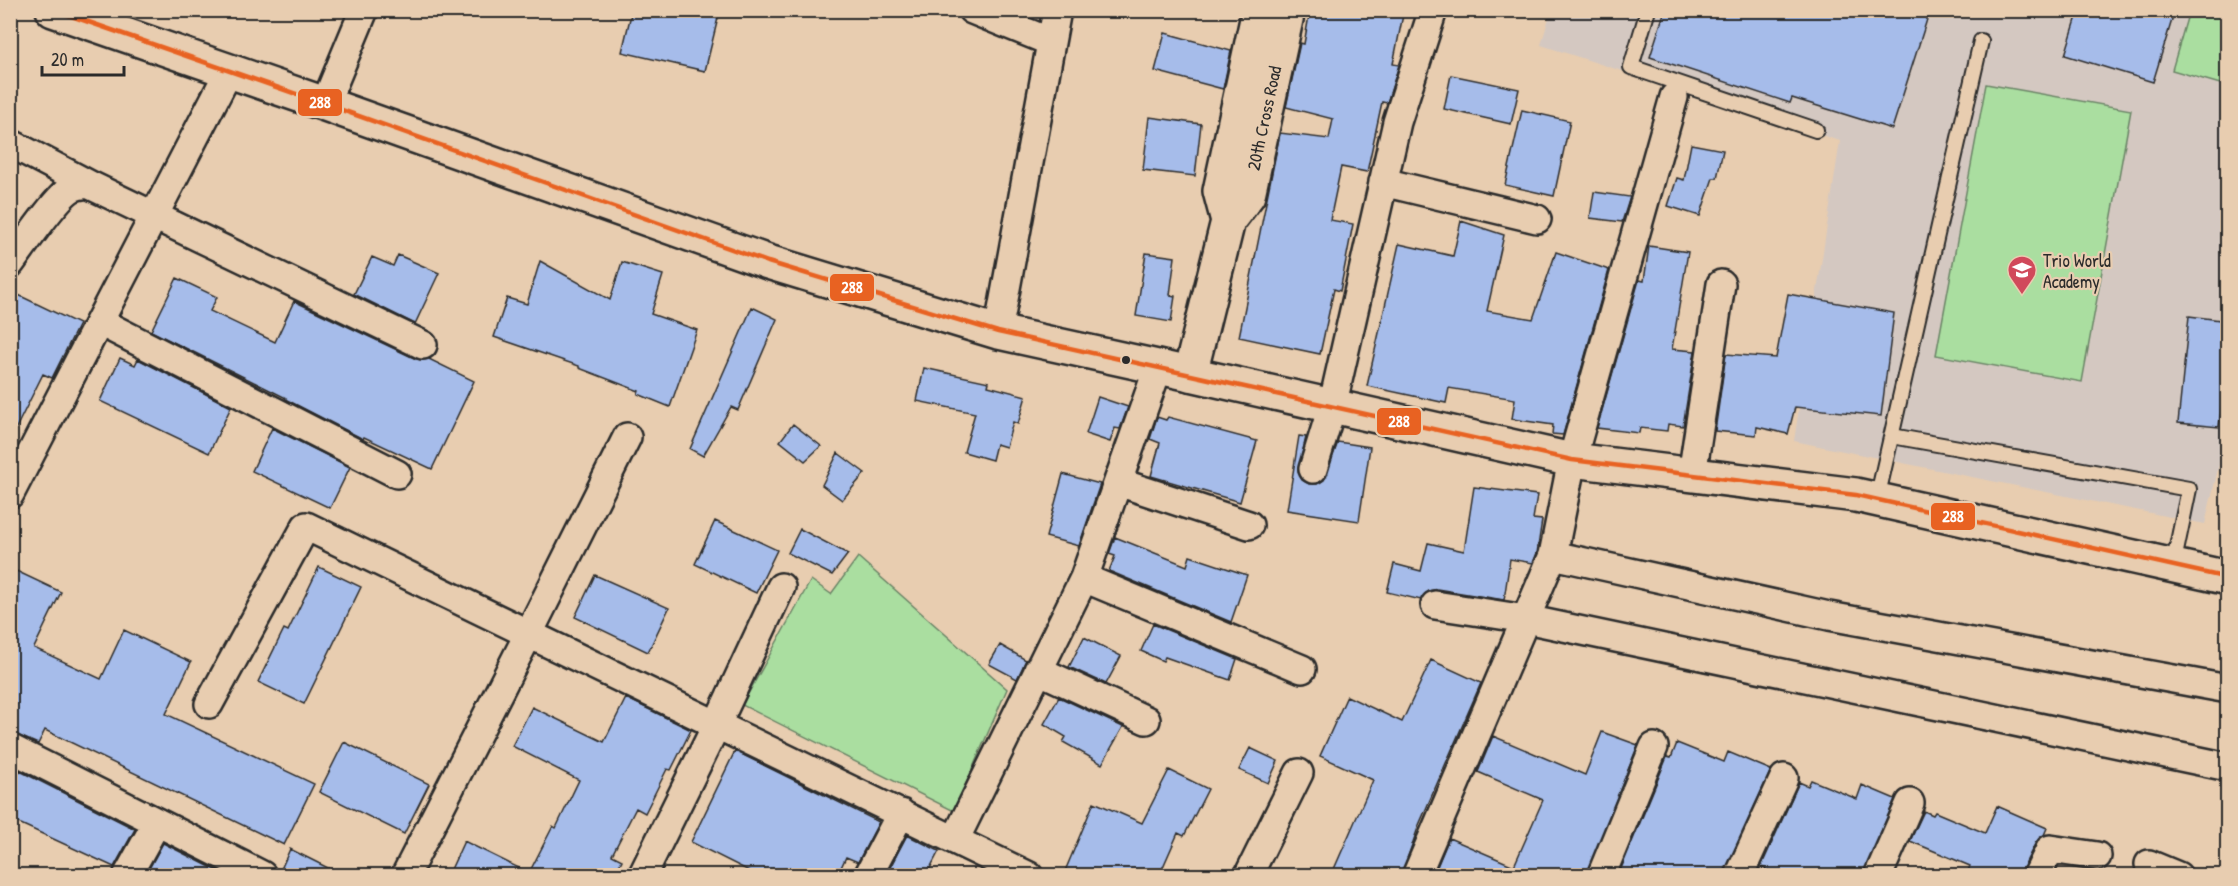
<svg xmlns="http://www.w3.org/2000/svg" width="2238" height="886" font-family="'Patrick Hand',sans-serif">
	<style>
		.built { fill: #d4c8c1 }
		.green { fill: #aadea0; stroke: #6a8466; stroke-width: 1.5 }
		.building { fill: #a6bcea; stroke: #2b2b2b; stroke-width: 1.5 }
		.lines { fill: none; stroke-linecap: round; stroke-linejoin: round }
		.service-casing { stroke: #2b2b2b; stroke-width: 18 }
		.minor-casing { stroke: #2b2b2b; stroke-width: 32 }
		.tertiary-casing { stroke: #2b2b2b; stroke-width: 38 }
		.secondary-casing { stroke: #2b2b2b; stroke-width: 38 }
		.service { stroke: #e8cdb0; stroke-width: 14 }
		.minor { stroke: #e8cdb0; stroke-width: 27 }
		.tertiary { stroke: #e8cdb0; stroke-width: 33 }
		.secondary { stroke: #e8cdb0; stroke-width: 33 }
		.bus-1-casing { stroke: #e8cdb0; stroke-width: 9 }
		.bus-1 { stroke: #e86222; stroke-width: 4.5 }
		.bus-dot { fill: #2b2b2b; stroke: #e8cdb0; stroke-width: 2 }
		.labels { text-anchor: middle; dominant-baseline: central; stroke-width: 4.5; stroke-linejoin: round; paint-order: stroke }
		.street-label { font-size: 18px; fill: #2b2b2b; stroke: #e8cdb0 }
		.poi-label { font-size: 18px; fill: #2b2b2b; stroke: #e8cdb0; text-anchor: start }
		.line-badge { stroke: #e8cdb0; stroke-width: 2 }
		.badge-label { font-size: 16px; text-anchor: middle; font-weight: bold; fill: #fff }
	</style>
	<rect width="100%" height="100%" fill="#e8cdb0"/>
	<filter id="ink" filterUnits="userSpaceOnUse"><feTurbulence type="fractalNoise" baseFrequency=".0167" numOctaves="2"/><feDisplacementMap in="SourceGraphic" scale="12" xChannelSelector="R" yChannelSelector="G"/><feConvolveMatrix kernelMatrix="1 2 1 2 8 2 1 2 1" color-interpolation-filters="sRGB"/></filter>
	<g filter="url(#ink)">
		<!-- built -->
		<path class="built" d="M1551,11H2227V431L2205,524L1794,441L1840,141L1541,45Z"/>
		<!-- green -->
		<path class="green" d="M2189,11H2227V86L2172,70Z
			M1986,84L2131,110L2082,382L1936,355Z
			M858,557L1007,689L954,811L742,705L811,580L831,594Z"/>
		<!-- building -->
		<path class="building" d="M632,10H686L718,18L705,71L622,52Z
			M1310,10H1404L1393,64L1399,65L1387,103L1382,102L1367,172L1341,167L1330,220L1353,224L1340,291L1334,289L1320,354L1239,337L1280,133L1329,139L1333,119L1286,107L1300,43L1304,44Z
			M1665,10H1930L1892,129L1792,98L1790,103L1650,57Z
			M2079,10H2175L2153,82L2065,55Z
			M1165,33L1231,51L1223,89L1155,71Z
			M1451,75L1519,89L1511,124L1444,109Z
			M1522,110L1570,121L1554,196L1505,185Z
			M1149,117L1201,124L1195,176L1143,170Z
			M1691,144L1723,150L1717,178H1713L1700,216L1668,206L1677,178L1684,180Z
			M1594,192L1630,197L1622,222L1590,218Z
			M1461,221L1504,235L1487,311L1533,319L1556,252L1609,270L1563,435L1552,434L1553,425L1512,419L1515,399L1449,388L1446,403L1367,386L1399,244L1453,256Z
			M1649,246L1688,252L1672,349L1695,351L1683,426L1668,424L1667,431L1640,428L1639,433L1597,428L1639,280L1644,281Z
			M1146,253L1175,257L1170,295L1175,296L1171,322L1136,316Z
			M398,255L439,273L415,324L354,294L372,257L393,266Z
			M540,261L610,300L622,262L663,275L651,314L697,330L670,407L638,394L639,391L579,368V366L494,337L507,298L527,304Z
			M177,278L217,297L210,311L275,342L294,301L416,359H429L474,381L432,469L364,437L363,439L285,399L286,398L151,331Z
			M10,291L79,324L52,378L43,374L10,440Z
			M1788,294L1894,313L1881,416L1795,407L1788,434L1757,427L1756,435L1715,431L1726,354L1776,358Z
			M752,307L777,319L738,410L731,407L703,456L690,449Z
			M2189,316L2228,321V354L2219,427L2178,423Z
			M120,358L135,365L138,359L231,407L209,453L100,401Z
			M924,368L989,382L988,386L1026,396L1018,424L1013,422L1006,447L996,444L992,460L964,452L975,413L917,401Z
			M1098,397L1128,407L1120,429L1115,428L1110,442L1086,434Z
			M1157,417L1166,420L1168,417L1257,441L1240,502L1151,476L1160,443L1150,439Z
			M793,424L821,446L805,461L780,441Z
			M272,428L350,467L330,508L252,471Z
			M1299,436L1306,437L1298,472L1302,480L1309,484H1317L1324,480L1338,442L1370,447L1359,521L1287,510Z
			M838,453L865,473L842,500L822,485Z
			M1063,474L1100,484L1079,546L1046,537Z
			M1474,487L1537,495L1533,519L1542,520L1537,553L1533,563L1510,559L1504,600L1437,589L1429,591L1421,600L1387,592L1394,564L1421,571L1428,543L1464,551Z
			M715,521L777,550L756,593L695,564Z
			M800,529L848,554L832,575L788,553Z
			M1115,537L1187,566L1190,556L1247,575L1231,622L1109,571L1115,556L1109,554Z
			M319,567L361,587L304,704L258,682L284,629L288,631Z
			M10,568L61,592L34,648L101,679L124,630L191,662L166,714L314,784L284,845L45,730L38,744L10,732Z
			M595,575L669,608L648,652L575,617Z
			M1153,624L1237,659L1230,680L1165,657L1163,661L1141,651Z
			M1084,637L1121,656L1106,684L1069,667Z
			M1000,645L1026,660L1017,679L989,664Z
			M1431,660L1481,683L1419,825L1401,876H1331L1373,780L1320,756L1347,696L1402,722Z
			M1059,697L1123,727L1102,764L1063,742L1066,737L1044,724Z
			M626,698L691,730L671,770L667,769L645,813L636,808L612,855L622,860L614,876H448L464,841L529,873L553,826L556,828L579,780L512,746L532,707L604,742Z
			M1602,732L1638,745L1586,876H1433L1449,838L1514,866L1543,800L1478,772L1493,736L1585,775Z
			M344,742L429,784L404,834L319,792Z
			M1677,743L1724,762L1728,752L1771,770L1723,876H1618L1667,757L1671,758Z
			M1250,748L1278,761L1268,783L1239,770Z
			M735,751L879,822L858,862L846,857L837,876H759L691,842Z
			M10,766L135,829L114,867L10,819Z
			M1169,770L1208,789L1184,836L1178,833L1159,876H1076L1065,871L1094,802L1142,823Z
			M1811,780L1857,799L1862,785L1895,799L1863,876H1781L1761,867L1799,782L1808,786Z
			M1997,806L2047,828L2044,835L2036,842L2019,876H1966L1970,866L1910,841L1924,811L1933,815L1935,812L1985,833Z
			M907,835L939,851L926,876L886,875Z
			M163,843L228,876H145Z
			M290,849L344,876H278Z"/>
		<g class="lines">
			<!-- service casing -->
			<g class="service-casing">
				<path id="service" d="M1648,10L1631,67L1816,130
					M1892,436L2189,489L2173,566
					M1877,499L1981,41"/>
			</g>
			<!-- minor casing -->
			<g class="minor-casing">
				<path id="minor" d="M972,10L1051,42
					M325,104L364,10
					M10,143L90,185
					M1383,182L1537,219
					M10,264C22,248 57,196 72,188C78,185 84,184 90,185L423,345
					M100,322L397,474
					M998,332L1057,10
					M1313,469L1332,407L1397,122L1433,10
					M1692,475L1721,284
					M1118,482L1249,525
					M10,494L229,71
					M1553,555L1829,616L2228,689
					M1084,578L1302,669
					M1435,605L1526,619L2228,767
					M1038,670L1146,720
					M209,704L306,526L1029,876
					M10,748L262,875
					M955,840L1084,578L1158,368
					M2149,864L2178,876
					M127,876L157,822
					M405,876L529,633L627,437
					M642,876L717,724L781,587
					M868,876L901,813
					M1248,876L1299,773
					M1416,876L1553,555L1572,460L1674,97
					M1601,876L1654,747
					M1739,876L1784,778
					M1878,876L1910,803
					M2037,876L2050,849L2097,856"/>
			</g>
			<!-- tertiary casing -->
			<g class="tertiary-casing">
				<path id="tertiary" d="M1228,221L1220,191L1259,10
					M1190,374L1228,221L1248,195L1288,10"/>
			</g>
			<!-- secondary casing -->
			<g class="secondary-casing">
				<path id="secondary" d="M53,10L325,104L768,262L998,332L1190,374L1572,460L1856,495L2228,578"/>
			</g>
			<!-- service -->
			<use href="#service" class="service"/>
			<!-- minor -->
			<use href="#minor" class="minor"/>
			<!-- tertiary -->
			<use href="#tertiary" class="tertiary"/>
			<!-- secondary -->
			<use href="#secondary" class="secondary"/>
			<!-- bus-1 casing -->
			<g class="bus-1-casing">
				<path id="bus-1" d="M54,10L325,104L768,262L998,332L1572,460L1856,495L2228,578"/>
			</g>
			<!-- bus-1 -->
			<use href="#bus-1" class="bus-1"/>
		</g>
	</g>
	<!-- icons -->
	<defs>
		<g id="school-pin" transform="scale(1.5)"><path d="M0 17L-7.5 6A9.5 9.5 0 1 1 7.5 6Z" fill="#d1495b" stroke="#e8cdb0"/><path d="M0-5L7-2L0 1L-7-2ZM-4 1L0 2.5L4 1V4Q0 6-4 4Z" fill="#fff"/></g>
	</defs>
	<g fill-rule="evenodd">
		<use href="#school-pin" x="2022" y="270"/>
	</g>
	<!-- markers -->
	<circle class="bus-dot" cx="1126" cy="360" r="5"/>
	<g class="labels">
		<!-- street labels -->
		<g class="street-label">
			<text transform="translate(1264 118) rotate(-78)">20th Cross Road</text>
		</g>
		<!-- poi labels -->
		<g class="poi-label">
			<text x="2043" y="260">Trio World<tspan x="2043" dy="21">Academy</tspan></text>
		</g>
	</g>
	<g class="line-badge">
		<rect x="297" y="88" width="46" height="29" rx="6" fill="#e86222"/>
		<rect x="829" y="273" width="46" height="29" rx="6" fill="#e86222"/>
		<rect x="1376" y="407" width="46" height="29" rx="6" fill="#e86222"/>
		<rect x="1930" y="502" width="46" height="29" rx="6" fill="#e86222"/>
	</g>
	<g class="badge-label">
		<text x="320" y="108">288</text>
		<text x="852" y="293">288</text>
		<text x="1399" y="427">288</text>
		<text x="1953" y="522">288</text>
	</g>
	<!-- margin -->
	<rect width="2238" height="886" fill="none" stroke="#e8cdb0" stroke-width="36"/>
	<rect x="18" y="18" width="2202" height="850" fill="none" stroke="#2b2b2b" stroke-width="2" filter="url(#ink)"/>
	<!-- scale -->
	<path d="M42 66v9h82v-9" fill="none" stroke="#2b2b2b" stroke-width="3"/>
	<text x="51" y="66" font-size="18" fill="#2b2b2b" stroke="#e8cdb0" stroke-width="4.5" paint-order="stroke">20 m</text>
</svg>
